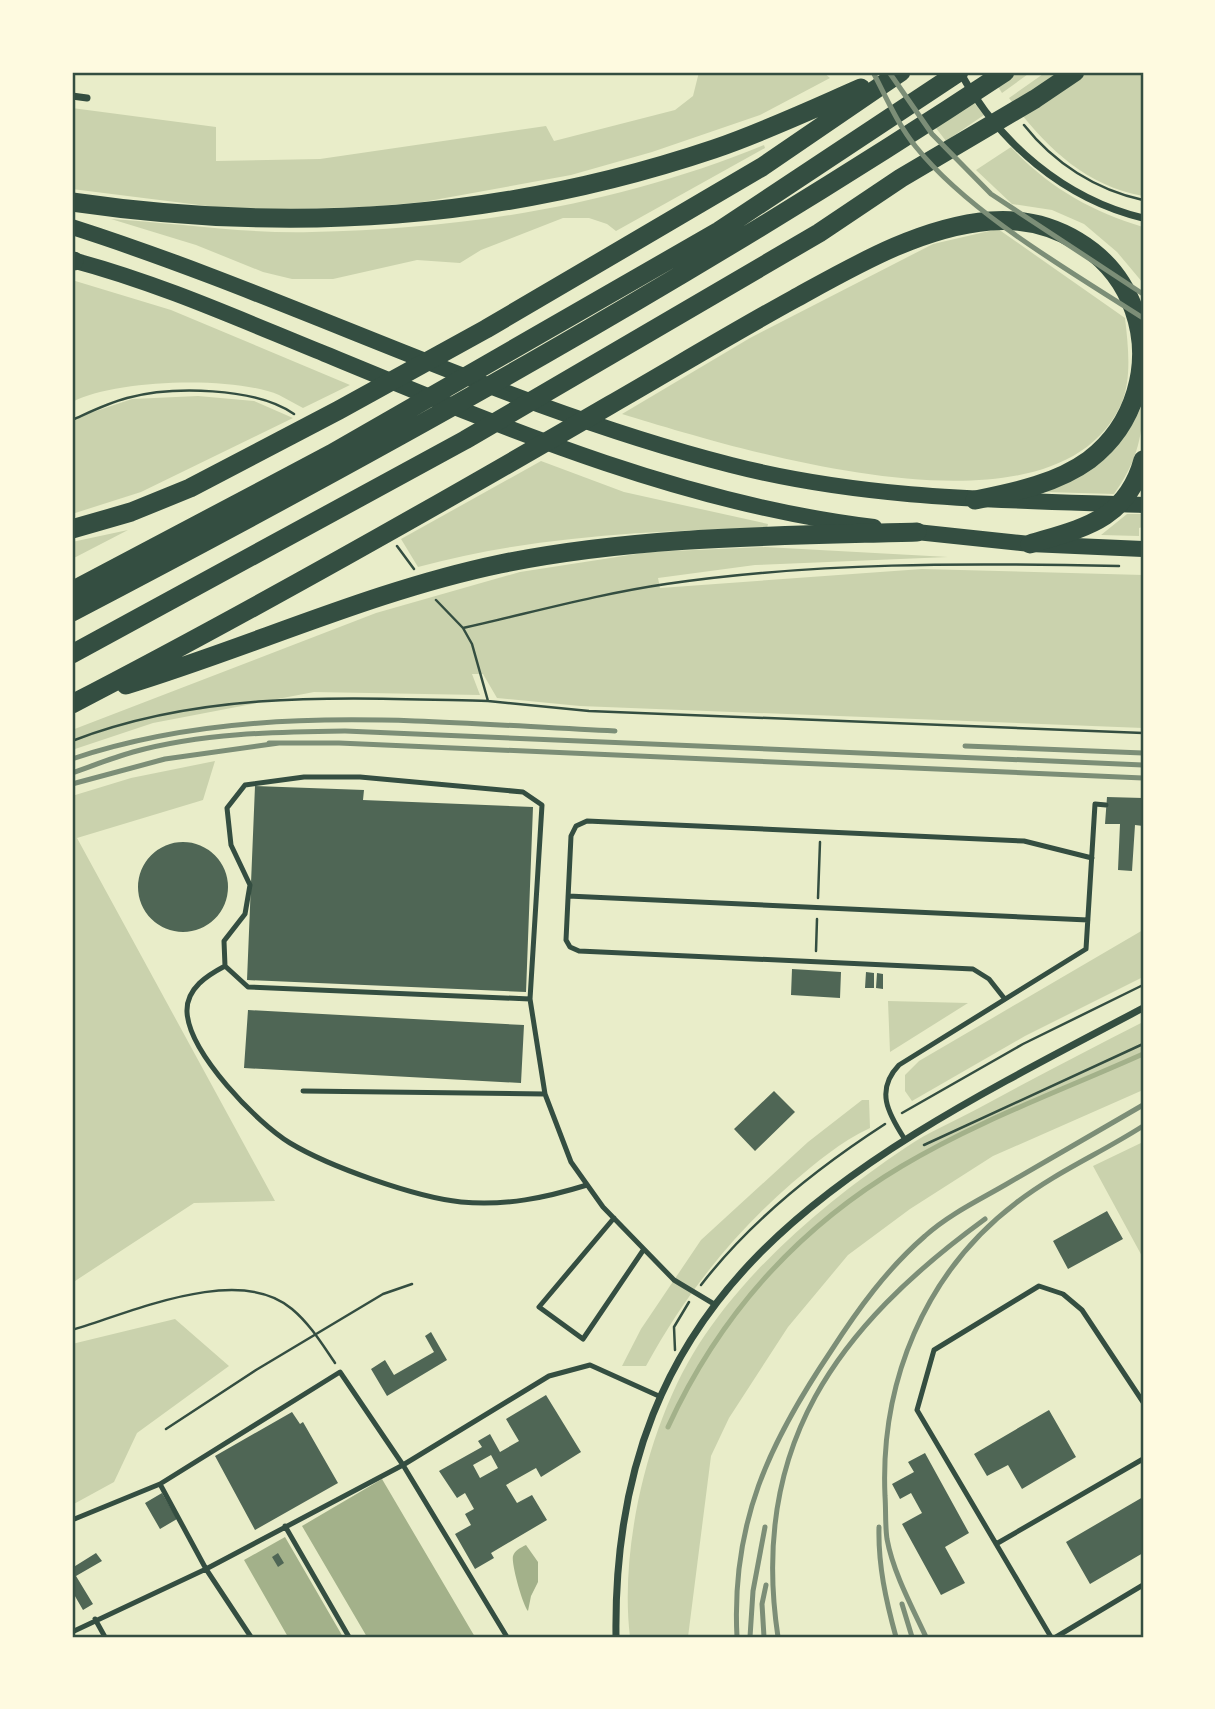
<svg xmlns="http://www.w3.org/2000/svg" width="1215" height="1709" font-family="Merriweather,serif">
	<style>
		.green { fill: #cad2ad }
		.water { fill: #a3b18a }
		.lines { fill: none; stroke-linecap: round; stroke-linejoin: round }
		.stream { stroke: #a3b18a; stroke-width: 5 }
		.building { fill: #4f6655; fill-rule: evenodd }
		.path { stroke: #344e41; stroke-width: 2.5 }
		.service { stroke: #344e41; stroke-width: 5 }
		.minor { stroke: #344e41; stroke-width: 7 }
		.primary { stroke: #344e41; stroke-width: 16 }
		.motorway { stroke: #344e41; stroke-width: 19 }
		.rail { stroke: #7c8e77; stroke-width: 5 }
		.neatline { fill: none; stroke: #344e41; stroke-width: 2.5 }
	</style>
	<rect width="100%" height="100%" fill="#e9edc9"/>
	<!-- green -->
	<path class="green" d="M699,72H823L830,78L760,115L652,152L571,175L423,202L368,207L239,210L72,189V108L216,127V161L320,159L546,126L554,141L675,110L693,96Z
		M989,72H1031L1002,93Z
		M1046,72H1143V196C1083,185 1044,145 1009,98Z
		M967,94L984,115L946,141L929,119Z
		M764,145L765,148L616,231L607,224L589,218H563L481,250L460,263L417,260L333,279H292L263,272L196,245L111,219C177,223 246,234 312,232C468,229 620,204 764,145Z
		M1011,147C1049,188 1091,211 1143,227V283L1117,252L1084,224L1052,210L1012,204L976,170Z
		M998,229L1125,318C1128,344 1132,377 1122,402C1058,552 735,448 622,414L750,338L933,244Z
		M72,280L171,310L350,385L303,408C295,404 287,399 279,395C234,376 116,379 72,402Z
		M198,396L254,401L293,418L141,492L72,514V419L132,399Z
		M1143,403C1143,438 1135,465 1114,494L1044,492C1094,465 1119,457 1143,403Z
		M541,461L624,492L768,524L767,528C651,531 531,536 418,567L401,539Z
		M1127,514H1143V527L1139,528V536L1101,535Z
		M128,530L72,559V542Z
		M765,547L948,557L755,565L658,578L660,588L922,569L1143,575V728L580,706L497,698L483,674H472L480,695L314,692L153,723L72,750V730L376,613L520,572L649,552Z
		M215,761L203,800L77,838L275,1201L194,1203L72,1283V796L131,778Z
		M1143,930V977L1025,1036L912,1101L905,1091V1075L919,1061Z
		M888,1001L968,1003L890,1052Z
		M1143,1022V1090L993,1156L910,1209L848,1255L788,1327L729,1418L711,1456L688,1637H630C619,1546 649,1422 699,1344C750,1265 828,1200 905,1148C928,1132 955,1121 979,1108C1034,1078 1088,1050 1143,1022Z
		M862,1100H869L870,1128C840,1142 817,1162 792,1183C731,1236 685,1295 646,1366H622L641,1329L701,1240L808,1142Z
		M1143,1142V1258L1093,1166Z
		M175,1319L229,1366L137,1433L114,1482L72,1505V1344Z"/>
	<!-- water -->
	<path class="water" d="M382,1479L475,1637H367L302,1526Z
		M285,1537L343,1637H288L244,1560Z
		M526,1545L538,1562V1582L531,1596L528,1611C523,1606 511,1564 513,1556C515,1550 520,1548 526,1545Z"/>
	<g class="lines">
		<!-- stream -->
		<path class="stream" d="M668,1427C719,1316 796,1229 902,1166C977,1121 1063,1090 1143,1054"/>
	</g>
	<!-- building -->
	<path class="building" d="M255,786L364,790L363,800L533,807L526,992L247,980Z
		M1107,797L1143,798V826L1135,825L1132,871L1118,870L1120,824H1105Z
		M138 887a45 45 0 1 1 90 0a45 45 0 1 1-90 0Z
		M792,969L841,972L840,998L791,995Z
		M866,972L874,973V988H865Z
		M877,973L883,974V989L876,988Z
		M248,1010L524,1025L521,1083L244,1068Z
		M774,1091L795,1112L755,1151L734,1129Z
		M1107,1211L1123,1239L1068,1269L1053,1241Z
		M431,1332L447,1360L387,1396L371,1369L385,1360L394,1375L434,1352L425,1336Z
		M546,1395L581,1452L541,1477L536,1468L506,1485L517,1503L532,1495L547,1520L491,1553L494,1558L475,1569L455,1534L471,1525L465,1514L474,1509L465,1493L457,1498L439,1471L482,1447L478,1441L490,1434L500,1452L519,1441L506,1419ZM491,1455L498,1468L480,1478L473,1465Z
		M1049,1410L1076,1457L1022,1489L1008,1465L987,1476L974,1454Z
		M292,1412L300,1424L303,1422L338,1483L255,1530L215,1456Z
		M925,1453L969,1533L945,1547L965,1583L941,1595L902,1524L922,1513L911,1493L900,1499L892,1484L914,1472L908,1462Z
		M162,1493L177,1519L160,1529L145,1503Z
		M1143,1497V1553L1090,1584L1066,1542Z
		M96,1553L102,1561L76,1576L93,1604L83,1610L72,1591V1568Z
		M278,1553L284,1563L278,1567L272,1557Z"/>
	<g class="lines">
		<!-- path -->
		<path class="path" d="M1024,125C1054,163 1096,190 1143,200
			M72,420C90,412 108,403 127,398C172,386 255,387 294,414
			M397,546L414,569
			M436,600L463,628C530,613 598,594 666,584C816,562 967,563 1119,566
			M488,701L589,711L1143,733
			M72,741C206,689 347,698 488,701L472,644L463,628
			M818,898L820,842
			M816,951L817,919
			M902,1113L1023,1044L1143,985
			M924,1145L1143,1044
			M701,1285C751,1220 817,1168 885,1124
			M72,1330C130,1313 239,1263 292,1309C310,1324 322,1344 335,1363
			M675,1350L674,1327L689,1302
			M166,1429L256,1370L383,1294L412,1284"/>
		<!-- service -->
		<path class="service" d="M568,896L1088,920
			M225,966C208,975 186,988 187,1012C189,1053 257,1123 290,1143C330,1167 415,1197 461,1202C506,1206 545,1198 587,1185
			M1004,998L989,979L973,969L579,951L570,947L566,940L571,836L576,826L587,821L1024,841L1092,858
			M530,999L248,987L225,966L224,941L245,914L250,885L231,845L227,808L245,785L304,777H360L523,792L542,805L530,999L545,1094L571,1162L603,1207L674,1280L714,1304
			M303,1091L545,1094
			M904,1138C888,1113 875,1090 899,1065L1086,949L1095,804L1106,805
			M614,1218L539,1307L583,1339L644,1249
			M160,1484L206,1569L251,1637
			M72,1520L160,1484L340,1372L403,1465L507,1637
			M285,1526L349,1637
			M996,1544L1143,1459
			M95,1619L105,1637
			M72,1632L206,1569L403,1465L549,1376L590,1365L661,1397
			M1051,1637L917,1410L934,1350L1039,1286L1063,1294L1082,1310L1143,1402
			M1056,1637L1143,1585"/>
		<!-- minor -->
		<path class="minor" d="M960,72C999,143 1064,199 1143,218
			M72,96L87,98
			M616,1637C611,1271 862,1157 1143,1008"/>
		<!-- primary -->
		<path class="primary" d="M72,227C294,298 504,407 731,465C867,500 1004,500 1143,505
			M72,260C159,283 241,320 325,354C502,427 683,504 874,527
			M907,531L1030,544L1143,549"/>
		<!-- motorway -->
		<path class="motorway" d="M72,202C292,234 503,220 714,149C764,132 813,109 861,88
			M72,261H74
			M72,529L131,512L190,488L339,410L486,329L762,167L901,72
			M1030,544C1083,528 1127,520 1143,460
			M72,591L331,454L719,231L959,72
			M72,612C391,445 704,271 1005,72
			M72,654L465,440L819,233L901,178L1035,99L1075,72
			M126,685C251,647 371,591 500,564C637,536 777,536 917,532
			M72,704C254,610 433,508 610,405C671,370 732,333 794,299C854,266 920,227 990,221C1052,216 1113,250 1134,310C1153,364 1135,425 1089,460C1056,484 1014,492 975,500"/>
		<!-- rail -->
		<path class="rail" d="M873,72C886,97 898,125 916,147C970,214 1070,271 1143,318
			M889,72L932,134L991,194L1143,294
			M269,743H339L1143,778
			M965,746L1143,753
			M72,759C248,700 433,723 615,731
			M72,773C92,766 112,758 133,752C202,733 274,732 345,731L1143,765
			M72,784L165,759L279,743
			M879,1527C878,1565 886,1601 896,1637
			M902,1604L912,1637
			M737,1637C731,1523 769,1443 831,1351C858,1309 887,1269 925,1236C948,1215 979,1200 1005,1185C1051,1158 1097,1132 1143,1105
			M750,1637L753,1591L765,1527
			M764,1637L762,1604L766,1585
			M778,1637C749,1446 837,1327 985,1219
			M926,1637C912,1607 893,1572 887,1539C885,1525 886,1510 885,1496C880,1383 924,1273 1016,1203C1056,1172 1101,1153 1143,1126"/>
	</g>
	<!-- border -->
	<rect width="1215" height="1709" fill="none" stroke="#fefae0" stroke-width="147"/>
	<rect x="74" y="74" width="1068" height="1562" class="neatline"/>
</svg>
